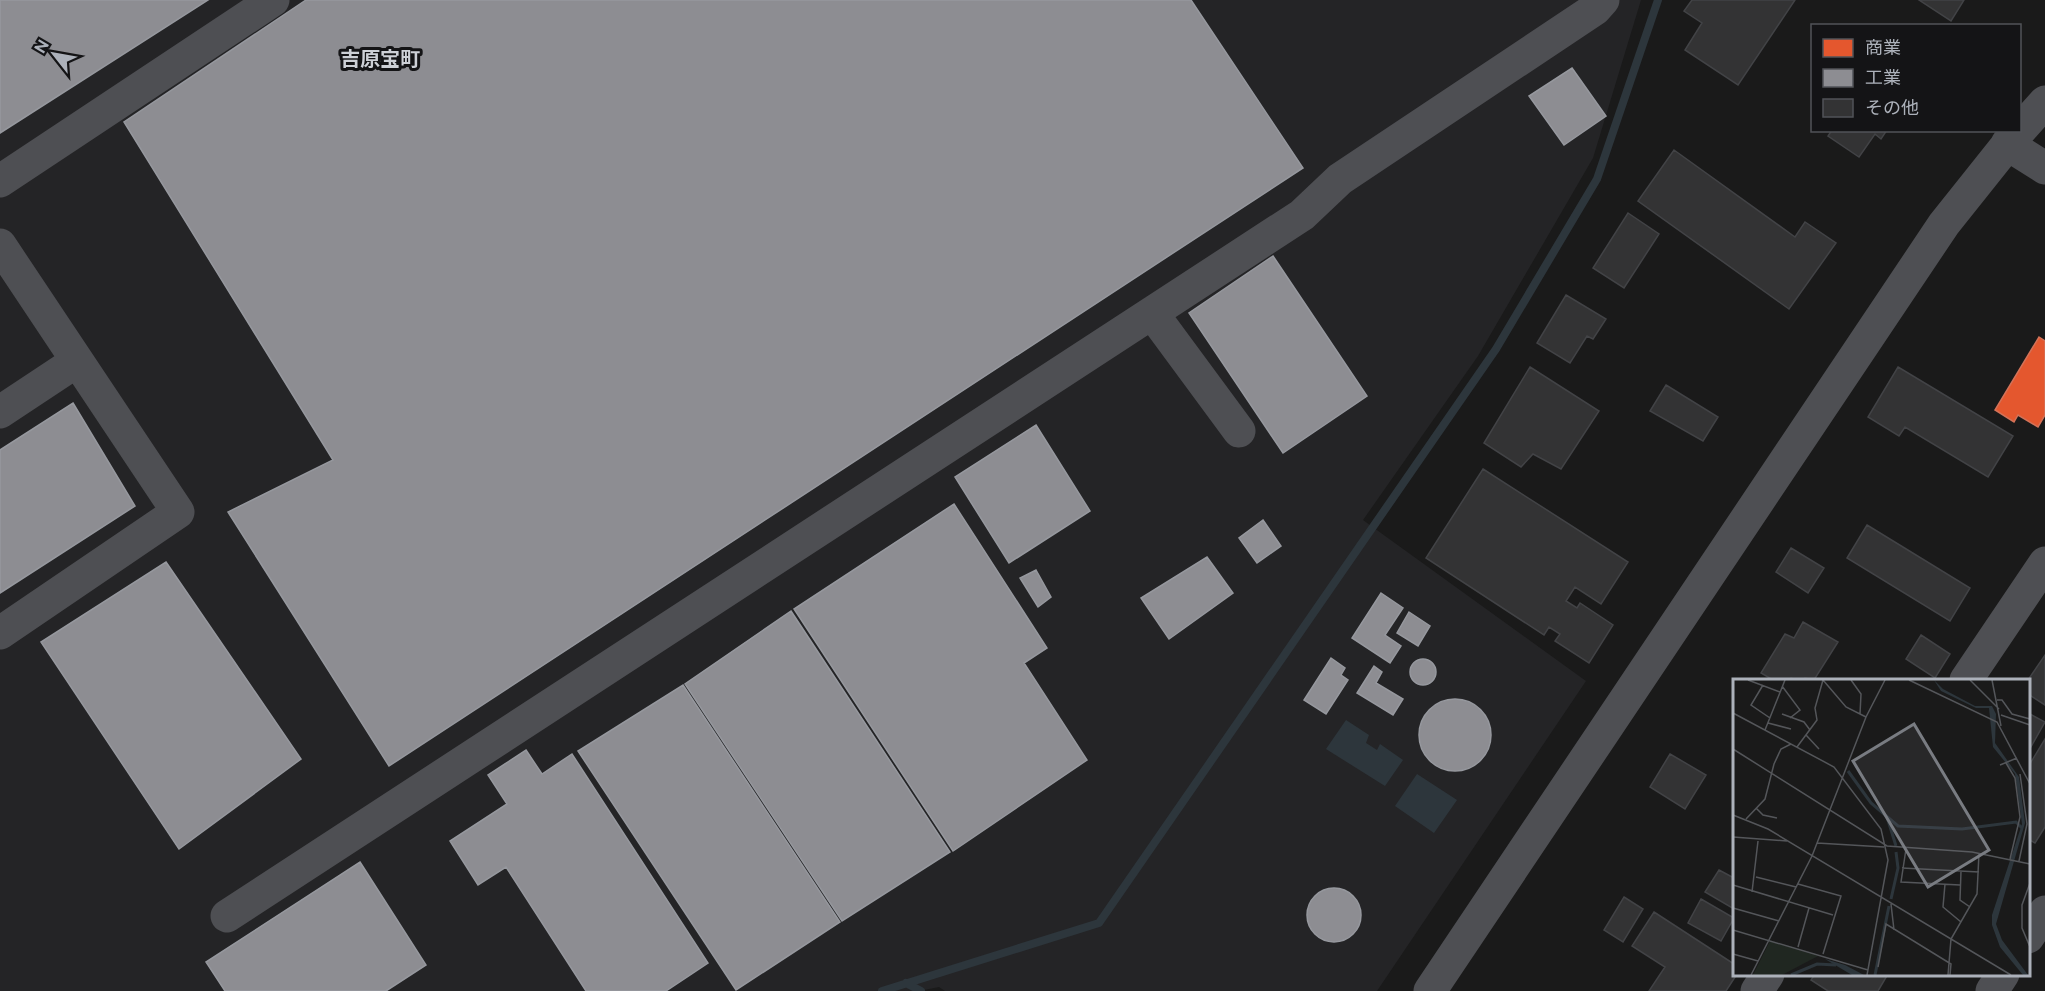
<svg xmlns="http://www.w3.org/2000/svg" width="2045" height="991" font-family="Raleway,'Noto Sans JP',sans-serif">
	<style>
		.built { fill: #242426 }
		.water { fill: #2d363c }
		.shops { fill: #e4572e; stroke: #d37258; stroke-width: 1.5 }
		.industry { fill: #8d8d92; stroke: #96989e; stroke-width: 1.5 }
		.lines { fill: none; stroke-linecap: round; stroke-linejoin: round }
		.stream { stroke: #2d363c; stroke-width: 8 }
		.building { fill: #333334; stroke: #424346; stroke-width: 1.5 }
		.minor { stroke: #4e4f53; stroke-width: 33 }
		.labels { text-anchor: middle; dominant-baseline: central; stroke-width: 6; stroke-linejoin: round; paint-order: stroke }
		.quarter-label { font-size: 20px; font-weight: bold; fill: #cdd0d6; stroke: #141416 }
		.inset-river { fill: none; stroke: #2d363c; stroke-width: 3 }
		.inset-road { fill: none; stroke: #54565a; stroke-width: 1.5 }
		.view { fill: #797c82; fill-opacity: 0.15; stroke: #797c82; stroke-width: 3 }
		.inset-edge { fill: none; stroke: #acb1ba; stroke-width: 3 }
	</style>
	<rect width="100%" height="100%" fill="#1a1a1a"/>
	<!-- built -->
	<path class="built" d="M0,0H1641L1593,158L1478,356L1363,520L1586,681L1377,991H945L939,987L919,991H0Z"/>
	<!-- water -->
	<path class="water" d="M1346,720L1369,735L1366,743L1377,750L1380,744L1403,760L1385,786L1326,749Z
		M1417,774L1457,800L1434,833L1395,806Z"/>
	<!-- shops -->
	<path class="shops" d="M2039,337L2045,341V415L2038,427L2018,415L2014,422L1995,410Z"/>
	<!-- industry -->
	<path class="industry" d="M0,0H208L0,133Z
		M306,0H1191L1303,168L389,766L228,512L333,460L124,122Z
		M1572,68L1606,116L1564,145L1529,96Z
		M1273,256L1367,396L1283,453L1189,313Z
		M73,403L135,506L0,593V450Z
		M1036,425L1090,511L1009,563L955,477Z
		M954,504L1047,648L1024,663L1087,760L953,851L794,609Z
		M1263,520L1281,546L1257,563L1239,538Z
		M1207,557L1233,593L1169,639L1141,598Z
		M166,562L301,759L179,849L41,642Z
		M1036,570L1051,597L1038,607L1020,578Z
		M1381,593L1403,608L1385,635L1401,646L1390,663L1352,638Z
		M791,611L950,852L842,921L685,684Z
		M1409,612L1430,626L1418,646L1397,633Z
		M1331,658L1345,668L1341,675L1348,680L1326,714L1304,700Z
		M1410 672a13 13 0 1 1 26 0a13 13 0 1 1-26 0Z
		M1374,666L1382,672L1376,683L1403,699L1393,715L1357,693Z
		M683,685L840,922L736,990L578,751Z
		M1419 735a36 36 0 1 1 72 0a36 36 0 1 1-72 0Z
		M526,750L542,774L572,754L708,963L666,991H586L506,867L478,885L450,841L507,804L488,775Z
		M360,862L426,965L386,991H225L206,962Z
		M1307 915a27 27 0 1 1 54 0a27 27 0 1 1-54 0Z"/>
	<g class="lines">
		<!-- stream -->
		<path class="stream" d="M906,983L921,991
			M882,991L1099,923L1496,349L1597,179L1658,0"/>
	</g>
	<!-- building -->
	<path class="building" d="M1692,0H1795L1738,85L1685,50L1702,23L1684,11Z
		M1919,0H1964L1951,21Z
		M1832,130H1887L1881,139L1875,134L1859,157L1828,136Z
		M1674,150L1795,237L1805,222L1836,243L1789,309L1638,201Z
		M1628,213L1659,234L1624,288L1593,268Z
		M1566,295L1606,319L1593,339L1587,336L1570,363L1537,343Z
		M1530,367L1599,411L1561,469L1533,454L1521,467L1484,443Z
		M1898,367L2013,436L1988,477L1905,427L1899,436L1868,417Z
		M1666,385L1718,417L1703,441L1650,411Z
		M1483,469L1628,562L1601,604L1575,587L1566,601L1577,608L1580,603L1613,625L1589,663L1555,641L1560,634L1549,627L1544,635L1426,558Z
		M1867,525L1970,588L1950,621L1847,558Z
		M1791,548L1824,568L1808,593L1776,572Z
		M1803,622L1838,642L1814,680L1805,678L1803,680H1796L1791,678L1790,680H1773L1761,673L1785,634L1794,638Z
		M1921,635L1950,654L1935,678L1906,659Z
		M2045,655V705L2028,694V680Z
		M2028,713L2045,722L2028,752Z
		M2045,739V827L2035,843L2028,839V767Z
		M1670,754L1706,775L1685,809L1650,787Z
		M1719,870L1734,878V909L1705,892Z
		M1624,897L1643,909L1623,942L1604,930Z
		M1701,899L1734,918L1721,941L1688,923Z
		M1654,912L1734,964V974H1737L1726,991H1649L1665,967L1632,946Z
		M1815,974H1888L1878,991H1828L1811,980Z"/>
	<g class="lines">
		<!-- minor -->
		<path class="minor" d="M2020,130L2045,102
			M2007,144L2045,168
			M0,181L273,0
			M0,245L178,512L0,633
			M1152,313L1239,431
			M0,412L77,361
			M1966,680L2045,563
			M227,916L1302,215L1340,179L1595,9L1603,0
			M2028,937L2045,912
			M1430,991L1944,224L2019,130
			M1757,991L1768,974
			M1992,991L2003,974"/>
	</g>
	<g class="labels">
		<!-- quarter labels -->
		<g class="quarter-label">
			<text x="380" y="59">吉原宝町</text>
		</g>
	</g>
	<!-- overview -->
	<g transform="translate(1733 679)">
		<rect width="297" height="297" fill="#1a1a1a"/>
		<path d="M37,262L85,277L49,296H20Z" fill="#202721"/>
		<path d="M201,1L210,10L242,27H259L263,35L262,64L286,98L292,144L263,245L269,261L295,296H290L267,268L259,246V236L289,145L282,95L260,68L256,29H243L208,12ZM92,280L112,286L131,296H119Z" fill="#2d363c"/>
		<path class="inset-river" d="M115,92L138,124L165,147L229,150L283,143L289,149M154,138L163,167M158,220L165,189L163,173M58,296L84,285L103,286M142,296L156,227"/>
		<path class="inset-road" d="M15,1L47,13M90,1L113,28L133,38M118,1L128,15L127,35M176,1L264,43L297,105M237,1L266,30M259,1L268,47M30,6L18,26L37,39M49,7L67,31L57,39M264,21H269L279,35L297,40M0,34L101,88L148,150L155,181L134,296M49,35L71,43L77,51M268,36L297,46M35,44L58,50M32,51L52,1M73,56L86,70M64,68L84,41L82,29L90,1M0,70L154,167L239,173L297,185M273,84L282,99L287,138L277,180M267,86L284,79M23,129L30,136L44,139M0,136L35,150L278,296M13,140L32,120L41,85L48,70L58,65M0,158L54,162M84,164L151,168M173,170L168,203L227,206M286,182L294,145L287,95M169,189L246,193M228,192L227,221L237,228M23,198L63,208M297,204L289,226V249L297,268M65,205L108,217L90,275M212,205L210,228L228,243M0,206L100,236M19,213L25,162M158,225L161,251M0,229L46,242M0,251L135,291M65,268L76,229M0,275L25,282M145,288L153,245L218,285L217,296M18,296L79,177L133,38L152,1M215,296L218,260L244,215L246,174"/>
		<path class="view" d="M181,45L256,171L195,208L120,82Z"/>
		<rect width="297" height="297" class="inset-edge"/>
	</g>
	<!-- legend -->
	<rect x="1811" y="24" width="210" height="108" fill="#141416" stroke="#515358" stroke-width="1.5"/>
	<rect x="1823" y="39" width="30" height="18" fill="#e4572e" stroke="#515358" stroke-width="1.5"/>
	<text x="1865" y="54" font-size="18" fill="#acb1ba">商業</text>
	<rect x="1823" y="69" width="30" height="18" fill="#8d8d92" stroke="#515358" stroke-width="1.5"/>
	<text x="1865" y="84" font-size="18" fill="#acb1ba">工業</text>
	<rect x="1823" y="99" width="30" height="18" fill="#333334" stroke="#515358" stroke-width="1.5"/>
	<text x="1865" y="114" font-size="18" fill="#acb1ba">その他</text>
	<!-- north arrow -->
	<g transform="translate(54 54) rotate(301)" stroke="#141416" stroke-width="4.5" paint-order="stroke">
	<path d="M0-4.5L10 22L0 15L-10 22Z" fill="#acb1ba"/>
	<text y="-9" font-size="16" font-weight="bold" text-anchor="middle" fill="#acb1ba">N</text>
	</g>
</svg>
